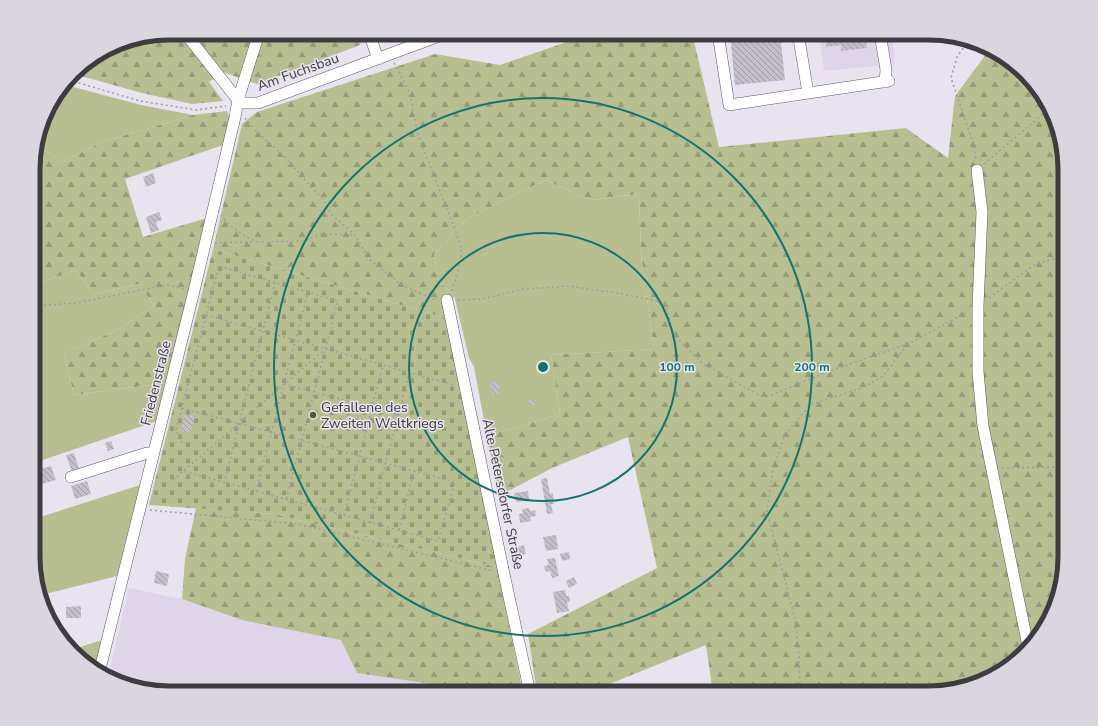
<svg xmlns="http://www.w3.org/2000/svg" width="1098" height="726" font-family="'Nunito Sans',sans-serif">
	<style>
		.built { fill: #ded6e8 }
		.grass { fill: #b7bf91 }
		.forest { fill: url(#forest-firs) }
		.cemetery { fill: url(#cemetery-stones) }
		.building { fill: url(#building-back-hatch) }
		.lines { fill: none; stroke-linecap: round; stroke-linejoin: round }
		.minor-casing { stroke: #5e5a63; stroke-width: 12 }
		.path { stroke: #9f9ba3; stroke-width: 1.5; stroke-dasharray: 2 3; stroke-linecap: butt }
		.minor { stroke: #fff; stroke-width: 11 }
		.ring { fill: none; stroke: #0f766e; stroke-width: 2 }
		.poi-dot { fill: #555c2a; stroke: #e8e3ee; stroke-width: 1.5 }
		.labels { text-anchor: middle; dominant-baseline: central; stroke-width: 3; stroke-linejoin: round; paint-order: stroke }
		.street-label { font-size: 14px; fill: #3e3c40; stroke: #e8e3ee }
		.poi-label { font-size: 14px; fill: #3e3c40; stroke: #e8e3ee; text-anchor: start }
		.rim { fill: none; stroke: #3e3c40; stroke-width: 5 }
		.centre { fill: #0f766e; stroke: #e8e3ee; stroke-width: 2 }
		.ring-label { font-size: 12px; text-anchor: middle; font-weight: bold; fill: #0f766e; stroke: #e8e3ee; stroke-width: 3; stroke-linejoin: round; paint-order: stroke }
	</style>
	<defs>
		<pattern id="forest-firs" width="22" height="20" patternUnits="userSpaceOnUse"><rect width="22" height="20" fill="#b7bf91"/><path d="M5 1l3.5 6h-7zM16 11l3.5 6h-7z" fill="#969c78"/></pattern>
		<pattern id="cemetery-stones" width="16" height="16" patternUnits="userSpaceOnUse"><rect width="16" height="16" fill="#b7bf91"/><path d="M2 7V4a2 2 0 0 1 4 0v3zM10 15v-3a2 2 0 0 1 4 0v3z" fill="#969c78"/></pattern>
		<pattern id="building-back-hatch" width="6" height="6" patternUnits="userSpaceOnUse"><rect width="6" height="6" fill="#c3bec8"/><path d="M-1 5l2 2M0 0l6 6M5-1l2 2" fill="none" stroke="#a09ca4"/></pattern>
	</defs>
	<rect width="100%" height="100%" fill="#e8e3ee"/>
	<!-- built -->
	<path class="built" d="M357,33H389L360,45Z
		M819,33H892L895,64L824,71Z
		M129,588L182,599L341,640L357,673L438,685L441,693H169L126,686L108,677Z"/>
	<!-- grass -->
	<path class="grass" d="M66,85L141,105L193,115L102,142L62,162L40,147C36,122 51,103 66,85Z
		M545,180L591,200L639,194L641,255L654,349L551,355L560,414L487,436L474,367L469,358L454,295L439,282L434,254L467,219Z
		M76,270L94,294L139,284L154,306L117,330L64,354L74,395L166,383L157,421L34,463V285Z
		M140,485L117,576L41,595L34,574V519Z
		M102,640L94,670L74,649Z"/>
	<!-- forest -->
	<path class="forest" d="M169,33H357L360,45L257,84L223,72L209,82L223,101L192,104L142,93L74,74L79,67L117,43Z
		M593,33H649L653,42L685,33H692L719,147L906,128L948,158L955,96L990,49L1005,56L1047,101L1065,161V565L1042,633L997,675L937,693H713L706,645L587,693H537L528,634L657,568L628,437L552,468L499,496L487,436L560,414L551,355L654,349L641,255L639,194L591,200L545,180L467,219L434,254L439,282L454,295L448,319L213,249L242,124L257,112L435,54L500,65Z
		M227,111L229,117L223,145L125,179L143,237L207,218L166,383L74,395L64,354L117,330L154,306L139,284L94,294L76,270L34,285V152L39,137L40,147L62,162L102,142L193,115Z
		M196,508L274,514L497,567L523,693H441L438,685L357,673L341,640L242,620L182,599L185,559Z"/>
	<!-- cemetery -->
	<path class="cemetery" d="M213,249L448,319L497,567L274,514L149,505Z"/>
	<!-- building -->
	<path class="building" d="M730,33H780L785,80L735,85Z
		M825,33H865L867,48L841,51V45L826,47Z
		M153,173L156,183L146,187L143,177Z
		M159,212L162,220L156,222L159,230L151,233L146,217Z
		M498,381L500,393L492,395L490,383Z
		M529 402a3 3 0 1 1 6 0a3 3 0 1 1-6 0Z
		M185,414L195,416L191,433L181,431Z
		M111,441L114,449L108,451L105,443Z
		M74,453L79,469L72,472L66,455Z
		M51,466L56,480L34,486V480L37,479L34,471Z
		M547,478L550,494L553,493L554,504H551L553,513L547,514L541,479Z
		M87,481L91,494L75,499L71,486Z
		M528,491L529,500L516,502L514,493Z
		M529,508L530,511L535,510L536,516L530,517L531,521L520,523L519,514L523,513L522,509Z
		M556,535L558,549L546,551L543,537Z
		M524,545L526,554L516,556L514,548Z
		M569,552L570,559L562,561L560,554Z
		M555,558L559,576L552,578L550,571L546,572L544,566L549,565L547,559Z
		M156,571L169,574L167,586L154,583Z
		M574,577L577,584L569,588L566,581Z
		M565,590L566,596H569L570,602H567L569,611L557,613L553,592Z
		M81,606V618H66V607Z
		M53,611L55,619L50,621L47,613Z"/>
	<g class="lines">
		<!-- minor casing -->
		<g class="minor-casing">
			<path id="minor" d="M185,33L238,100L244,103H258L447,33
				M369,33L378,59
				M718,33L729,105L889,81
				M798,33L808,93
				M880,33L886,70L885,82
				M977,170L982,212L978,306V372L983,426L1028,646
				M447,300L504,574L530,693
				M71,477L147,453H154
				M99,673L194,291L235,117L238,100L259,33"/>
		</g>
		<!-- path -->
		<path class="path" d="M325,33L326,35
			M969,40L957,57L951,78L974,146L976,161
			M394,63L400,73L410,94L418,135L461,245V260L452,291
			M69,80L140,101L196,110L226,106
			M245,118L258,133L285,157L323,200L333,216L355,235L369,259L403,286L433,299H438
			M984,164L1049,109
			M221,215L227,223L243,235L257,242L304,241L321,234L355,235
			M215,243L255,242
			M989,298L1034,265L1065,255
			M458,300L482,299L524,289L568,286L623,294L665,303L672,329L678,339L702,363L759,395L769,396L832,370L908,344L967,312
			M34,306L76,303L167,285L184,289
			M206,315L454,385
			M284,384L399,415
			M182,408L455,482L438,541L183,471
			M182,443L176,430L219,266L338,301L286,500
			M1002,468L1065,467
			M173,480L324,350
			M224,483L275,283
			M256,491L308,292
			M150,510L298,524L494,571
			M344,515L383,365
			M370,523L409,374
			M399,530L414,471
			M802,693L800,687L799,657L795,618L767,512L773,469L785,435L810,405L862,388L883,376L908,344"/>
		<!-- minor -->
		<use href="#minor" class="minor"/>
	</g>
	<!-- distance rings -->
	<g class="ring">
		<circle cx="543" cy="367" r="134"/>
		<circle cx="543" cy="367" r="269"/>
	</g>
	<!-- markers -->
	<circle class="poi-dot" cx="313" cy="415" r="4"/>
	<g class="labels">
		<!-- street labels -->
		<g class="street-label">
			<text transform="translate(298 72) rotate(-20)">Am Fuchsbau</text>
			<text transform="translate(156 383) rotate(-76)">Friedenstraße</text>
			<text transform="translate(503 494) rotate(78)">Alte Petersdorfer Straße</text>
		</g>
		<!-- poi labels -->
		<g class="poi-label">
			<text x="321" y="407">Gefallene des<tspan x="321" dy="16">Zweiten Weltkriegs</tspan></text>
		</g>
	</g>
	<!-- crop -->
	<path d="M0 0H1098V726H0ZM169 40H929A129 129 0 0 1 1058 169V557A129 129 0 0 1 929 686H169A129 129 0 0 1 40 557V169A129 129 0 0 1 169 40Z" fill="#dad6e0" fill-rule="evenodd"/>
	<path class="rim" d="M169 40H929A129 129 0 0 1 1058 169V557A129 129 0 0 1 929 686H169A129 129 0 0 1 40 557V169A129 129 0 0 1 169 40Z"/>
	<circle cx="543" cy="367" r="6" class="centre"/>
	<g class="ring-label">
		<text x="677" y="371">100 m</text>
		<text x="812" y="371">200 m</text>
	</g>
</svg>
